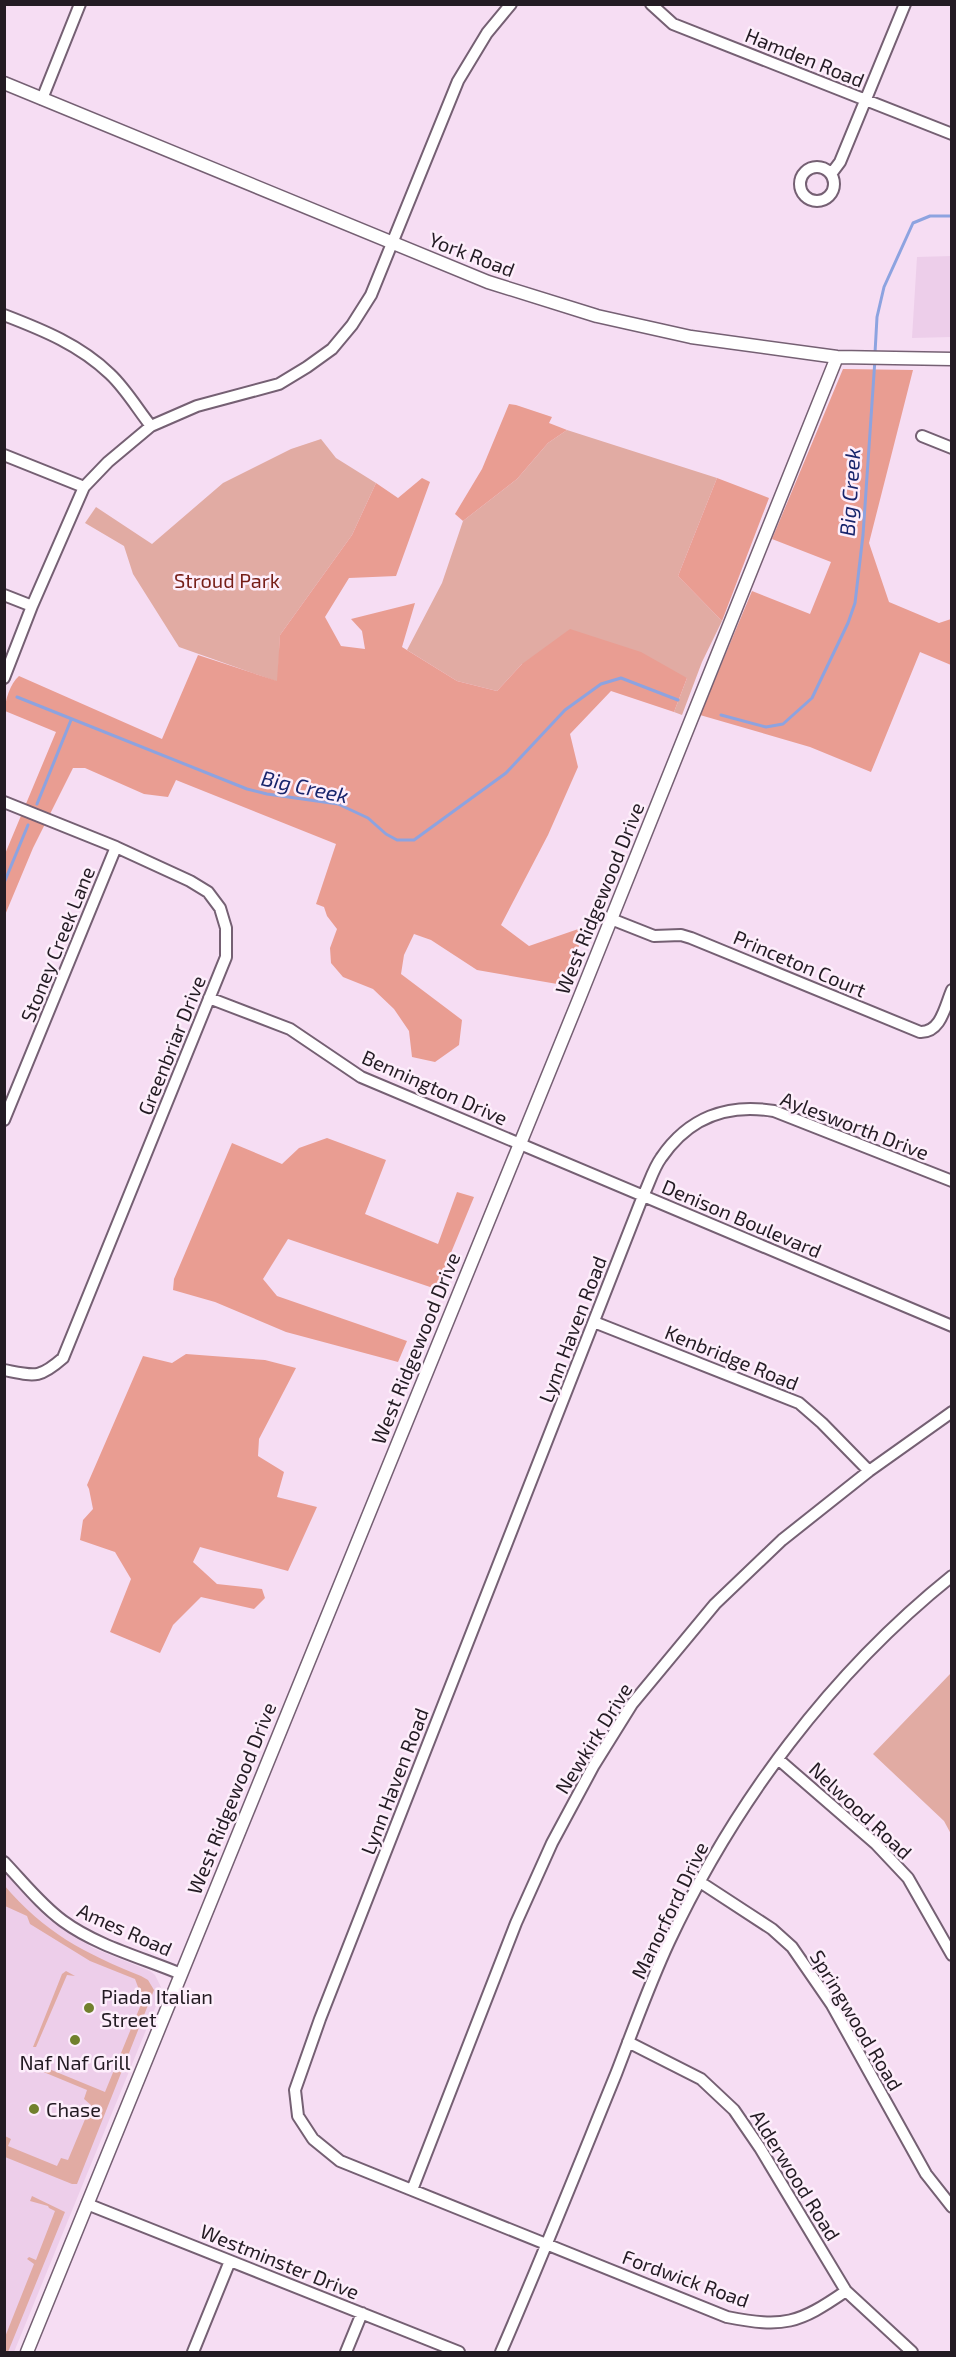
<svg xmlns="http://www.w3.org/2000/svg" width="956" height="2357" font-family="'Exo 2',sans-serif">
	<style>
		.built { fill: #edceea }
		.green { fill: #e1aba3 }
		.forest { fill: #e99d92 }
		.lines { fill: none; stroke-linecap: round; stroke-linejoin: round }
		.stream { stroke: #8da3e0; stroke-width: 3 }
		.minor-casing { stroke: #756073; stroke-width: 14 }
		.major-casing { stroke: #756073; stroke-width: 15 }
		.minor { stroke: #fff; stroke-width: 10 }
		.major { stroke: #fff; stroke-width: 12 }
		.poi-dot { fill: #71802d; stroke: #fdeefb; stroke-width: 2 }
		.labels { text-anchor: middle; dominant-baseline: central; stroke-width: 5; stroke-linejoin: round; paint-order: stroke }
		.street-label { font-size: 20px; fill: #231b23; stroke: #fdeefb }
		.park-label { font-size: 20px; fill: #761e17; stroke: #fdeefb }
		.poi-label { font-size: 20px; fill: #231b23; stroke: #fdeefb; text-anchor: start }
		.water-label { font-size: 21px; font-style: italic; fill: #18256c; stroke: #fdeefb }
	</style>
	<rect width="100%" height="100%" fill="#f6ddf3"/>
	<!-- built -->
	<path class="built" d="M951,256V337L912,338L917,257Z
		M4,1870L32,1903L48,1919L93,1948L150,1971L155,1975L161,1987L160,1996L14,2352H4Z"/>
	<!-- green -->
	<path class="green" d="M567,430L717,478L678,576L722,621L702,662L682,715L674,712L687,678L522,664L497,691L457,681L407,650L442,583L463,521L517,479L548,443Z
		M321,439L336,458L376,483L352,535L280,635L278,682L179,647L133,574L124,546L85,523L96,507L152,544L223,483L291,449Z
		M951,1673V1834L944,1821L873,1754Z
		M4,1885C45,1933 84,1953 141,1976L148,1980L154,1990L77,2184H72L5,2157V2136L11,2139L8,2146L57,2166L61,2158L68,2160L91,2105L84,2099L87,2090L29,2066L26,2062H32L105,2092L142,2002L137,1999L138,1987L135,1979L90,1961L30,1924L27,1916L5,1906Z
		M66,1971L75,1976L67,1975L36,2047H33L62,1974Z
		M32,2196L65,2212L8,2352H5V2337L34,2264L27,2259L29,2257L36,2260L55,2211L49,2208L48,2206L30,2201Z"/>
	<!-- forest -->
	<path class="forest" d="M843,369L913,370L869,543L889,602L939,623L951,619V665L920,652L871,772L810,747L700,715L752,591L810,614L831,562L772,539Z
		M509,404L516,405L552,417L549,423L567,430L548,443L517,479L463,521L455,514L482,469Z
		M422,478L430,482L396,576L349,578L325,617L341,646L365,649L362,631L351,619L415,603L402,647L457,681L497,691L522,664L570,629L641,652L687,678L674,712L611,691L570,734L578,767L548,835L501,925L529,946L587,926L563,985L477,970L431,940L414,934L404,955L401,974L462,1020L459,1045L435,1062L412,1057L409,1031L394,1009L373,989L343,977L331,963L330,948L337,929L327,916L324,907L316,904L336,844L176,780L168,797L144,794L85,768H73L33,848L5,915V854L56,732L5,711C5,700 10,684 19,676L162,739L198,655L277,681L280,635L352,535L376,483L398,498Z
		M717,478L769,498L722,621L678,576Z
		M327,1138L386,1160L365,1214L438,1244L457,1192L474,1197L436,1289L288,1239L263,1279L277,1296L407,1341L398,1362L286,1332L215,1302L173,1290L174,1279L232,1143L282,1164L299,1148Z
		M186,1354L265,1360L296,1368L259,1439L258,1456L284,1472L277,1497L317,1507L288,1571L200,1547L193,1562L217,1584L262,1589L265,1598L254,1609L201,1597L173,1625L160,1653L110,1632L131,1579L115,1552L80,1540L83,1520L93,1509L89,1489L87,1485L143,1356L172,1363Z"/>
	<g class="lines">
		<!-- stream -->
		<path class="stream" d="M875,353L877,317L884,287L913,223L930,216H952
			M17,697L247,789L267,794L338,804L368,818L386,834L397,840H414L506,773L565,710L601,684L621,678L678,700
			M721,715L766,727L783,724L812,698L848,623L855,603L863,535L875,359
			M37,804L71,720
			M4,883L28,825"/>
		<!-- minor casing -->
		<g class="minor-casing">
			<path id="minor" d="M651,4L673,24L952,134
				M42,99L80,4
				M800 184a17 17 0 1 1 34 0a17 17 0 1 1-34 0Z
				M831,174L840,162L905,4
				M4,315C43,330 80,345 110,374C126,389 138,410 151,426
				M922,436L952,448
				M4,455L84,487
				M4,595L32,606
				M4,678L32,606L84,487L108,462L151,426L197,406L279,384L307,367L332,349L352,325L371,295L458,81L487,33L511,4
				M4,802L116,847L190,881L208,892L220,908L226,928V957L63,1358C39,1379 35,1376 4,1370
				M611,919L654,936L681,935L691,938L920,1032C941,1033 945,1006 952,990
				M209,998L290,1029L361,1077L952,1326
				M4,1120L116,847
				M594,1322L799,1403L822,1423L869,1471
				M778,1759L876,1844L908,1878L952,1955
				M4,1862C23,1882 41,1905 63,1921C97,1946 143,1958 181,1974
				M700,1882L772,1929L792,1947L832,2005L926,2174L952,2207
				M628,2042L701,2079L734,2110L760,2148L846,2291L912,2352
				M412,2190L516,1923L552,1843L594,1765L632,1704L715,1604L782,1540L869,1471L952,1412
				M87,2204L459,2352
				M846,2291C798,2324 784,2328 727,2317L340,2161L313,2139L298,2116L295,2090L320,2019L643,1196C649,1184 653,1169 661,1158C688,1118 727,1103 774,1111L952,1181
				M193,2352L230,2261
				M346,2352L362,2313
				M501,2352C541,2260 578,2167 616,2074C633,2030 649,1985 669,1942C734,1803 831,1673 952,1576"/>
		</g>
		<!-- major casing -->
		<g class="major-casing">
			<path id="major" d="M4,83L488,282L597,316L691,337L837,357L952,359
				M27,2352L579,999L837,357"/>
		</g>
		<!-- minor -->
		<use href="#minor" class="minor"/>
		<!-- major -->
		<use href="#major" class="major"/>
	</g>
	<!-- markers -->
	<g class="poi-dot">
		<circle cx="89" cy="2008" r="6"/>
		<circle cx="75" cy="2040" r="6"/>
		<circle cx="34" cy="2109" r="6"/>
	</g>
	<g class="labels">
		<!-- street labels -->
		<g class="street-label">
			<text transform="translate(805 57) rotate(22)">Hamden Road</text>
			<text transform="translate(472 254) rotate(21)">York Road</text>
			<text transform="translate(599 898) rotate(-68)">West Ridgewood Drive</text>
			<text transform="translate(57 944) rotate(-68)">Stoney Creek Lane</text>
			<text transform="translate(800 963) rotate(23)">Princeton Court</text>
			<text transform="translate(171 1045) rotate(-68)">Greenbriar Drive</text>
			<text transform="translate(435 1087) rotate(24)">Bennington Drive</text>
			<text transform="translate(855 1125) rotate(21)">Aylesworth Drive</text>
			<text transform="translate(742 1218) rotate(23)">Denison Boulevard</text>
			<text transform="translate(572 1329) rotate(-69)">Lynn Haven Road</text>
			<text transform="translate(415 1348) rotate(-68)">West Ridgewood Drive</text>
			<text transform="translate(732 1357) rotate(22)">Kenbridge Road</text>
			<text transform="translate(593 1738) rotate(-58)">Newkirk Drive</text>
			<text transform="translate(394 1781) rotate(-69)">Lynn Haven Road</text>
			<text transform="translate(231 1798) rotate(-68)">West Ridgewood Drive</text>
			<text transform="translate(861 1810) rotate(43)">Nelwood Road</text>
			<text transform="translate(669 1910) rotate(-64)">Manorford Drive</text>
			<text transform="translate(125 1929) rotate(24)">Ames Road</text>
			<text transform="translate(857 2020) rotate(59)">Springwood Road</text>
			<text transform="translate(796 2175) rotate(58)">Alderwood Road</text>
			<text transform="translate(280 2261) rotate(22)">Westminster Drive</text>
			<text transform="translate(686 2278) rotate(20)">Fordwick Road</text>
		</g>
		<!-- park labels -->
		<g class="park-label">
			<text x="227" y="580">Stroud Park</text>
		</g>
		<!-- poi labels -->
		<g class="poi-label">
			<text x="101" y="1996">Piada Italian<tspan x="101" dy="23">Street</tspan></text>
			<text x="75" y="2062" text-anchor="middle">Naf Naf Grill</text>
			<text x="46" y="2109">Chase</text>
		</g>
		<!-- water labels -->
		<g class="water-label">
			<text transform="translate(849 492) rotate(-86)">Big Creek</text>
			<text transform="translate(305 786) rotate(12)">Big Creek</text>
		</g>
	</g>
	<!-- border -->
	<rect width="956" height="2357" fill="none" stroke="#231b23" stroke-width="12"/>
</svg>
